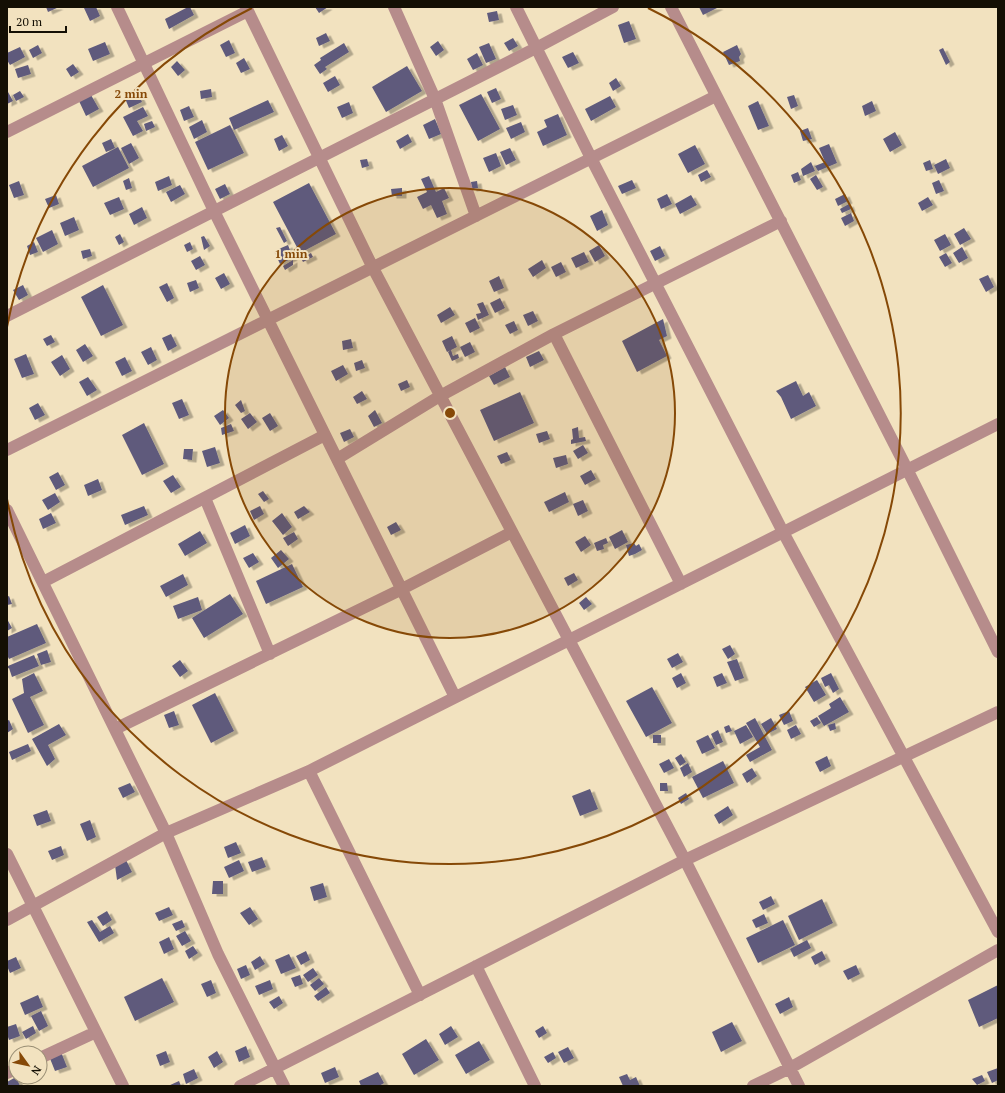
<svg xmlns="http://www.w3.org/2000/svg" width="1005" height="1093" font-family="'PT Serif',serif">
	<style>
		.building { fill: #5e5a7c; filter: url(#shadow) }
		.lines { fill: none; stroke-linecap: round; stroke-linejoin: round }
		.minor { stroke: #b68c8b; stroke-width: 12 }
		.ring { fill: none; stroke: #864907; stroke-width: 2 }
		.centre { fill: #864907; stroke: #f2e2bf; stroke-width: 2 }
		.ring-label { font-size: 12px; text-anchor: middle; font-weight: bold; fill: #864907; stroke: #f2e2bf; stroke-width: 4; stroke-linejoin: round; paint-order: stroke }
	</style>
	<defs>
		<filter id="shadow"><feDropShadow dx="4.5" dy="2.5" stdDeviation="0" flood-color="#0004"/></filter>
	</defs>
	<rect width="100%" height="100%" fill="#f2e2bf"/>
	<!-- building -->
	<path class="building" d="M46,7H59L48,12Z
		M86,7H96L100,16L90,21L84,8Z
		M188,7H190L194,15L169,29L165,19Z
		M315,7H328L319,13Z
		M699,7H719L703,15Z
		M497,11L499,20L489,22L487,13Z
		M629,21L636,39L624,43L618,25Z
		M326,33L330,41L319,46L316,38Z
		M513,38L518,46L509,51L504,43Z
		M229,40L235,53L226,57L220,45Z
		M438,41L444,50L436,56L430,47Z
		M105,42L110,54L93,61L88,49Z
		M344,43L349,52L325,67L327,69L320,74L314,65L321,60L320,58Z
		M489,43L496,59L486,63L479,47Z
		M38,45L42,53L33,58L29,50Z
		M737,45L741,54L739,57L740,61L729,65L723,52Z
		M20,47L25,57L10,65L7,60V53Z
		M943,48L950,62L946,65L939,50Z
		M573,52L579,63L568,68L562,57Z
		M477,53L483,65L473,70L467,59Z
		M244,58L250,69L241,73L236,63Z
		M177,61L185,70L178,76L171,67Z
		M73,64L79,72L71,77L66,69Z
		M28,65L31,74L18,78L15,69Z
		M407,66L422,91L386,112L372,87Z
		M335,76L340,85L328,92L323,83Z
		M616,78L621,86L613,91L609,83Z
		M496,88L501,99L492,103L487,92Z
		M211,89L212,97L201,99L200,91Z
		M20,91L24,97L16,101L13,95Z
		M137,91L142,102L129,108L124,96Z
		M8,92L13,101L7,104V93Z
		M481,94L500,129L478,141L459,105Z
		M91,95L99,109L86,116L79,101Z
		M794,95L798,106L791,109L787,97Z
		M610,96L616,107L591,121L585,109Z
		M268,100L274,112L234,130L229,118Z
		M758,101L769,126L758,130L748,106Z
		M872,101L876,111L865,116L862,106Z
		M349,102L353,113L342,118L337,107Z
		M513,105L517,115L505,120L501,109Z
		M189,106L194,117L184,121L180,110Z
		M143,107L148,116L137,121L143,131L133,136L123,117Z
		M558,114L567,135L543,146L537,132L547,127L544,120Z
		M435,119L441,134L429,139L423,125Z
		M202,120L207,132L194,139L189,127Z
		M152,121L155,127L146,131L144,124Z
		M521,122L525,132L511,139L506,128Z
		M230,125L244,153L208,170L195,142Z
		M808,128L812,139L803,141L800,131Z
		M895,132L902,145L890,152L883,139Z
		M408,134L412,142L400,149L396,141Z
		M282,135L288,146L279,151L274,139Z
		M111,139L115,148L106,152L102,143Z
		M131,143L139,158L129,164L121,148Z
		M829,144L837,163L818,171L815,166L825,162L819,148Z
		M695,145L705,164L688,173L678,154Z
		M118,147L129,168L93,187L82,166Z
		M510,148L516,160L506,165L500,152Z
		M496,153L501,166L489,172L483,158Z
		M367,159L369,166L362,168L360,160Z
		M946,159L950,168L938,174L934,165Z
		M930,160L933,169L926,171L923,163Z
		M811,162L815,171L803,176L801,169Z
		M707,170L711,177L701,182L698,175Z
		M798,172L801,180L794,183L791,175Z
		M816,175L823,187L817,190L810,179Z
		M169,176L172,185L158,191L155,182Z
		M429,176L436,192L444,188L449,198L442,201L447,214L437,218L431,205L423,209L417,197L427,192L421,179Z
		M129,178L132,188L126,190L123,181Z
		M632,180L636,188L622,194L618,186Z
		M939,180L944,191L936,194L932,183Z
		M19,181L24,195L14,198L9,185Z
		M477,181L478,188L472,189L471,182Z
		M309,183L336,234L300,253L273,202Z
		M225,184L230,194L220,199L215,189Z
		M180,185L185,194L171,202L166,192Z
		M402,188V196H392L391,189Z
		M667,194L672,204L661,209L657,199Z
		M845,194L848,201L838,206L835,199Z
		M56,195L59,204L49,208L45,199Z
		M691,195L697,205L680,214L675,204Z
		M119,197L124,209L110,215L104,203Z
		M928,197L933,205L922,211L918,203Z
		M849,204L851,209L842,213L840,209Z
		M142,207L147,218L134,225L129,214Z
		M602,210L608,225L597,231L590,216Z
		M851,213L854,221L845,226L841,218Z
		M74,217L79,230L65,236L60,223Z
		M280,227L287,241L284,243L276,228Z
		M964,228L971,239L960,245L954,234Z
		M52,230L58,244L43,252L36,238Z
		M120,234L124,242L119,245L115,237Z
		M945,234L951,245L940,251L934,240Z
		M204,236L210,246L204,250L201,237Z
		M34,242L38,252L30,255L27,246Z
		M190,242L193,249L187,252L184,245Z
		M288,245L293,258L280,264L274,251Z
		M599,245L605,256L595,262L589,251Z
		M660,246L665,256L655,261L650,251Z
		M962,247L968,258L959,263L953,253Z
		M90,249L92,256L83,259L81,251Z
		M584,252L589,262L576,268L571,258Z
		M311,253L313,257L303,262L301,258Z
		M946,253L952,263L945,267L939,257Z
		M200,256L205,265L196,270L191,261Z
		M293,260V265L285,270L283,266Z
		M542,260L546,268L533,277L528,269Z
		M561,262L566,272L556,277L551,267Z
		M224,273L230,284L221,289L215,278Z
		M988,275L994,287L986,292L979,279Z
		M499,276L504,288L494,292L489,281Z
		M196,280L199,288L190,292L187,283Z
		M167,283L174,298L167,302L159,287Z
		M23,285L28,295L19,300L13,290Z
		M103,285L123,325L101,336L81,297Z
		M500,298L505,308L495,313L490,303Z
		M483,302L489,315L478,320L476,314L481,313L477,304Z
		M450,307L455,315L441,323L437,315Z
		M533,311L538,321L528,326L523,315Z
		M475,318L480,328L470,333L465,323Z
		M663,319L667,336L659,340L667,356L637,372L622,341Z
		M514,321L518,330L510,334L505,325Z
		M171,334L177,346L168,351L162,338Z
		M51,335L55,342L47,346L43,339Z
		M452,336L457,347L447,352L442,341Z
		M351,339L353,348L343,350L342,341Z
		M470,342L475,352L465,357L460,347Z
		M85,344L93,356L83,362L76,350Z
		M151,347L157,360L148,365L141,352Z
		M451,350L453,356L458,354L459,358L452,361L448,352Z
		M539,351L544,360L530,367L526,357Z
		M26,354L34,374L22,378L14,359Z
		M62,355L70,369L60,376L51,362Z
		M125,357L132,371L122,376L115,362Z
		M362,360L365,368L356,371L354,363Z
		M343,365L348,374L336,381L331,371Z
		M505,367L510,377L494,385L489,376Z
		M88,377L97,390L87,396L79,382Z
		M407,380L410,387L401,391L398,384Z
		M796,381L803,396L809,392L816,406L791,419L781,397L776,391Z
		M362,391L367,399L357,404L353,397Z
		M520,392L534,423L494,441L480,410Z
		M182,399L189,415L179,419L172,403Z
		M241,400L245,411L241,413L235,405Z
		M38,403L45,415L35,420L29,408Z
		M223,410L229,418L220,425L214,416Z
		M375,410L382,423L374,427L368,416Z
		M250,413L257,422L248,429L241,419Z
		M270,413L278,426L270,431L262,418Z
		M144,423L164,464L142,475L122,435Z
		M231,424L234,431L222,435L221,428Z
		M578,427L579,438L585,437L586,441L571,444V440L573,439L572,429Z
		M350,429L354,437L344,442L340,433Z
		M547,431L550,439L539,443L536,434Z
		M583,445L588,453L578,459L573,451Z
		M215,447L220,463L207,467L202,451Z
		M184,449H193L192,460L183,459Z
		M507,452L511,460L501,464L497,456Z
		M566,455L568,464L556,468L553,458Z
		M591,470L596,479L585,485L580,476Z
		M58,472L65,485L56,490L49,477Z
		M173,475L181,487L171,493L163,481Z
		M98,479L102,490L88,496L84,485Z
		M263,491L269,499L264,502L258,494Z
		M565,492L569,502L549,512L544,502Z
		M55,493L60,502L48,510L42,500Z
		M583,500L588,511L578,516L573,504Z
		M144,506L148,515L125,525L121,515Z
		M260,506L264,514L254,520L250,511Z
		M304,506L310,512L298,519L294,512Z
		M51,513L56,523L43,529L39,519Z
		M282,513L292,527L283,535L272,521Z
		M396,522L401,530L391,535L387,527Z
		M245,525L250,536L235,544L230,533Z
		M622,530L628,542L615,549L609,537Z
		M200,531L207,543L185,556L178,544Z
		M294,532L298,539L288,546L283,538Z
		M585,536L591,545L581,552L575,542Z
		M606,538L608,543L603,545L604,549L597,551L594,543Z
		M634,543L636,546L639,544L642,550L635,554L629,556L626,545Z
		M281,550L289,559L278,568L271,558Z
		M253,553L259,562L249,568L243,558Z
		M292,564L303,587L266,604L256,581Z
		M574,573L578,580L568,586L564,578Z
		M183,574L188,585L166,597L160,586Z
		M230,594L243,614L204,638L192,618Z
		M9,596L12,604L7,605V597Z
		M198,597L202,610L178,619L173,606Z
		M586,597L592,604L584,610L579,603Z
		M7,619L12,628L7,631Z
		M37,624L46,643L9,659L7,655V637Z
		M730,645L735,654L728,659L722,649Z
		M47,650L51,662L41,665L37,654Z
		M678,653L683,662L672,668L667,659Z
		M34,655L39,666L12,677L9,668L7,669V663L8,666Z
		M737,659L744,678L735,681L727,662Z
		M180,660L188,671L180,677L172,666Z
		M34,673L43,691L30,697L44,725L28,733L12,699L24,693L22,679Z
		M681,673L686,683L677,688L672,678Z
		M722,673L727,683L717,687L713,677Z
		M831,673L839,689L833,693L829,685L825,687L821,678Z
		M817,680L826,695L814,702L805,687Z
		M652,687L672,723L646,737L626,701Z
		M215,693L234,731L211,743L192,705Z
		M840,697L849,712L824,726L818,716L831,708L829,704Z
		M174,711L179,725L169,728L164,715Z
		M789,711L793,721L784,725L779,715Z
		M817,717L821,723L814,727L810,721Z
		M755,718L772,750L750,762L746,755L760,747L746,723Z
		M771,718L777,729L767,734L761,724Z
		M9,720L13,729L7,733V721Z
		M835,723L836,729L830,731L828,725Z
		M59,724L66,735L48,745L55,759L47,766L32,739Z
		M729,725L732,731L726,733L724,727Z
		M746,725L753,737L740,744L734,731Z
		M796,725L801,734L791,739L787,730Z
		M718,730L723,742L716,745L711,734Z
		M653,735H661V743H653Z
		M708,735L715,748L702,754L696,741Z
		M28,744L31,751L12,760L9,752Z
		M681,754L686,762L680,766L675,758Z
		M827,756L831,766L820,772L815,762Z
		M669,759L674,768L664,773L659,764Z
		M723,761L734,783L703,798L692,777Z
		M688,763L692,772L684,777L680,768Z
		M752,768L757,776L747,783L742,774Z
		M130,783L135,792L123,798L118,788Z
		M660,783H667L668,791H660Z
		M590,789L598,809L580,816L572,796Z
		M686,793L689,799L681,804L678,798Z
		M728,806L733,815L719,824L714,815Z
		M47,810L51,821L37,826L33,815Z
		M90,820L96,837L87,841L80,824Z
		M236,842L241,853L228,858L224,847Z
		M61,846L64,855L52,860L48,851Z
		M262,857L266,867L252,872L248,862Z
		M126,860L132,872L117,880L115,865Z
		M239,860L244,871L229,878L224,867Z
		M213,881H223V894H212Z
		M323,883L327,897L314,901L310,887Z
		M771,896L775,904L763,910L759,902Z
		M822,899L833,923L799,940L788,916Z
		M169,907L173,915L159,921L155,913Z
		M250,907L258,919L249,925L240,913Z
		M107,911L112,920L103,926L97,917Z
		M764,914L768,923L756,928L752,920Z
		M92,920L100,932L110,926L114,933L99,942L87,922Z
		M182,920L185,927L176,931L172,924Z
		M783,920L795,945L758,963L746,938Z
		M185,931L191,941L182,946L176,936Z
		M169,937L174,949L164,954L159,942Z
		M807,940L811,948L794,957L790,949Z
		M193,946L198,953L189,959L185,951Z
		M306,951L310,960L301,965L296,956Z
		M822,951L826,959L815,965L811,957Z
		M289,954L296,968L281,974L275,960Z
		M260,956L265,964L255,970L251,962Z
		M16,957L21,968L10,973L7,966V961Z
		M246,965L250,975L241,979L237,969Z
		M856,965L860,974L848,980L843,971Z
		M313,968L318,975L308,982L303,975Z
		M300,975L303,984L295,987L291,978Z
		M162,978L174,1002L135,1021L124,997Z
		M319,978L324,984L315,991L310,985Z
		M211,980L216,993L207,997L201,984Z
		M270,980L273,989L259,995L255,986Z
		M998,985V1018L979,1027L968,1000Z
		M326,987L330,993L318,1001L314,996Z
		M38,995L43,1007L25,1015L20,1003Z
		M279,996L283,1003L274,1009L269,1002Z
		M789,997L793,1007L780,1014L775,1004Z
		M41,1011L48,1026L39,1031L31,1016Z
		M732,1022L742,1041L721,1052L712,1032Z
		M16,1024L20,1036L9,1040L7,1034V1027Z
		M33,1026L36,1033L26,1039L22,1032Z
		M451,1026L458,1037L445,1045L439,1034Z
		M543,1026L547,1033L539,1038L535,1031Z
		M426,1039L439,1060L414,1075L402,1054Z
		M479,1041L490,1060L466,1074L455,1055Z
		M246,1046L250,1057L239,1062L235,1051Z
		M568,1047L574,1058L564,1063L558,1052Z
		M166,1051L170,1062L160,1066L156,1055Z
		M217,1051L223,1062L214,1068L208,1057Z
		M61,1052L67,1067L55,1071L49,1056Z
		M553,1052L556,1058L548,1063L544,1057Z
		M335,1067L339,1077L325,1083L321,1073Z
		M998,1068V1080L992,1083L987,1072Z
		M194,1069L198,1078L186,1084L183,1074Z
		M378,1072L384,1083L379,1086H361L359,1081Z
		M627,1074L630,1080L636,1077L640,1086H623L619,1077Z
		M982,1075L985,1081L977,1085L972,1079Z
		M16,1077L20,1086H7V1082Z
		M179,1081L181,1086H168Z"/>
	<g class="lines">
		<!-- minor -->
		<path class="minor" d="M117,7L214,211L455,697
			M246,7L373,268L685,860L799,1086
			M394,7L435,99L476,216
			M516,7L591,158L783,532L998,932
			M671,7L907,469L998,652
			M7,132L248,11
			M7,316L536,48L613,7
			M554,334L681,584
			M7,450L716,96
			M337,459L440,396L554,334L781,221
			M205,498L270,654
			M7,510L166,833L218,954L284,1086
			M43,582L325,435
			M115,729L402,589L512,532
			M309,771L420,995
			M7,854L123,1086
			M7,920L166,833L309,771L998,424
			M476,966L535,1086
			M40,1058L96,1032
			M7,1073L16,1069
			M240,1086L685,860L998,712
			M753,1086L790,1068L998,950"/>
	</g>
	<!-- distance rings -->
	<circle cx="450" cy="413" r="225" fill="#864907" fill-opacity=".12"/>
	<g class="ring">
		<circle cx="450" cy="413" r="225"/>
		<path d="M7 327A451 451 0 0 1 252 8M648 8A451 451 0 1 1 7 499"/>
	</g>
	<circle cx="450" cy="413" r="6" class="centre"/>
	<g class="ring-label">
		<text x="131" y="98">2 min</text>
		<text x="291" y="258">1 min</text>
	</g>
	<!-- border -->
	<rect width="1005" height="1093" fill="none" stroke="#140f04" stroke-width="16"/>
	<!-- north arrow -->
	<g transform="translate(28 1065) rotate(123)"><circle r="19" fill="#f2e2bf" stroke="#998e74"/>
	<path d="M0-3L7 15L0 10L-7 15Z" fill="#864907"/>
	<text y="-6" font-size="11" font-weight="bold" text-anchor="middle" fill="#140f04">N</text>
	</g>
	<!-- scale -->
	<path d="M10 26v6h56v-6" fill="none" stroke="#140f04" stroke-width="2"/>
	<text x="16" y="26" font-size="12" fill="#140f04" stroke="#f2e2bf" stroke-width="3" paint-order="stroke">20 m</text>
</svg>
